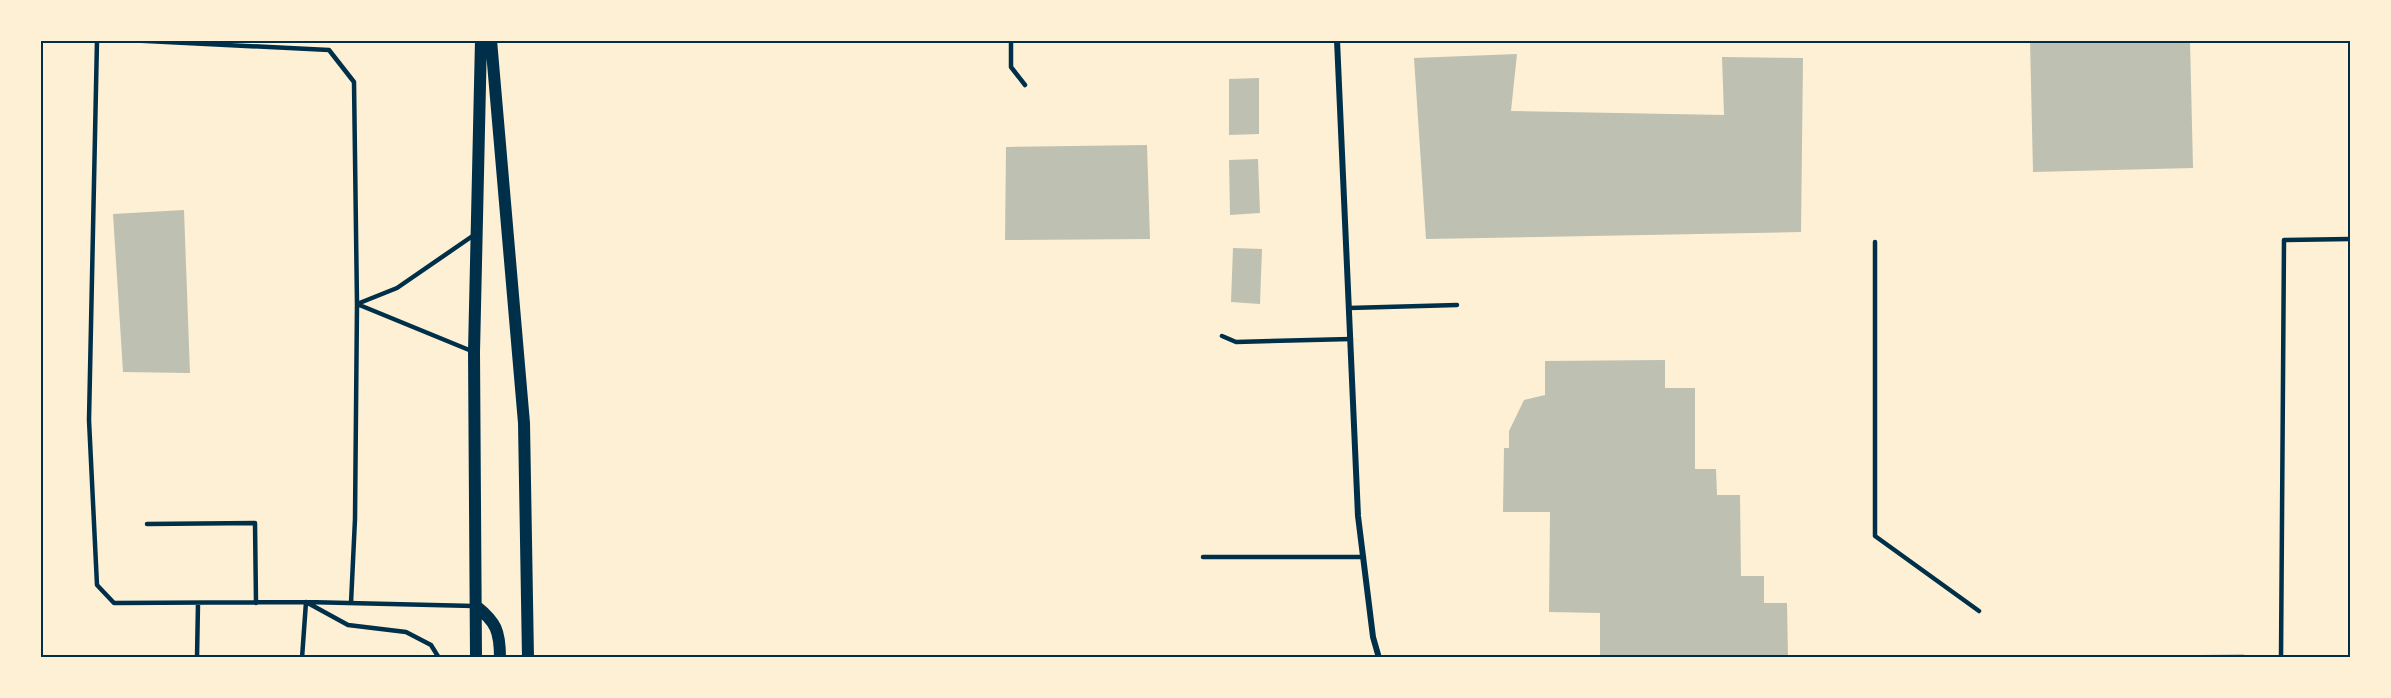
<svg xmlns="http://www.w3.org/2000/svg" width="2391" height="698" font-family="'Roboto Serif',serif">
	<style>
		.building { fill: #bec0b2 }
		.lines { fill: none; stroke-linecap: round; stroke-linejoin: round }
		.service { stroke: #003049; stroke-width: 4.5 }
		.minor { stroke: #003049; stroke-width: 6 }
		.secondary { stroke: #003049; stroke-width: 12 }
		.neatline { fill: none; stroke: #003049; stroke-width: 2 }
	</style>
	<rect width="100%" height="100%" fill="#fdf0d5"/>
	<!-- building -->
	<path class="building" d="M2030,40H2190L2193,168L2033,172Z
		M1517,54L1511,111L1724,115L1722,57L1803,58L1801,232L1426,239L1414,58Z
		M1259,78V134L1229,135V79Z
		M1147,145L1150,239L1005,240L1006,147Z
		M1258,159L1260,213L1230,215L1229,160Z
		M184,210L190,373L123,372L113,214Z
		M1233,248L1262,249L1260,304L1231,302Z
		M1665,360V388H1695V469H1716L1717,495H1740L1741,576H1764V603H1787L1788,658H1600V613L1549,612L1550,512H1503L1504,448H1509V431L1524,400L1545,395V361Z
		M2244,654V658H2160V656Z"/>
	<g class="lines">
		<!-- service -->
		<path class="service" d="M97,40L89,420L97,585L114,603L306,602L474,606
			M126,40L329,50L354,82L357,304L355,519L351,603
			M1011,40V67L1025,85
			M1875,242V536L1979,611
			M357,304L397,288L474,235
			M357,304L474,352
			M1349,308L1457,305
			M1222,336L1236,342L1351,339
			M147,524L255,523L256,603
			M1203,557H1364
			M197,658L198,603
			M302,658L306,602L348,625L406,632L431,645L439,658
			M2281,658L2284,240L2350,239"/>
		<!-- minor -->
		<path class="minor" d="M1337,40L1358,516L1373,637L1379,658"/>
		<!-- secondary -->
		<path class="secondary" d="M491,40L524,423L528,658
			M476,606C496,622 500,631 500,658
			M476,658L474,352L481,40"/>
	</g>
	<!-- border -->
	<rect width="2391" height="698" fill="none" stroke="#fdf0d5" stroke-width="84"/>
	<rect x="42" y="42" width="2307" height="614" class="neatline"/>
</svg>
